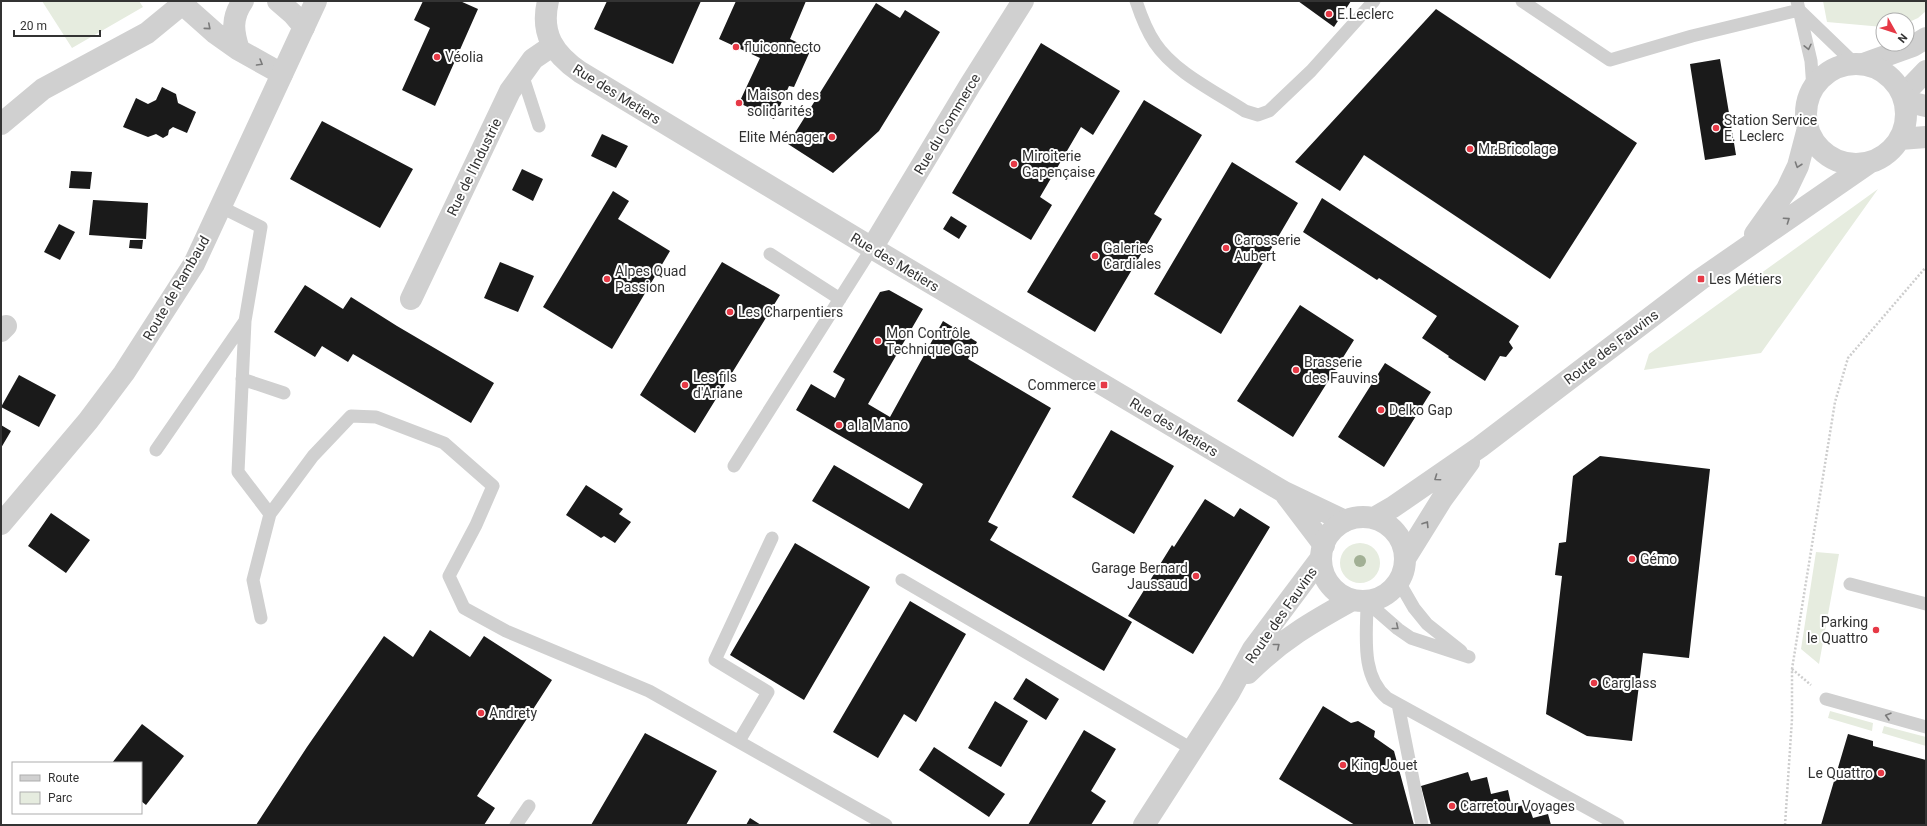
<svg xmlns="http://www.w3.org/2000/svg" width="1927" height="826" font-family="Roboto,sans-serif">
	<style>
		.green { fill: #e6ecdf }
		.building { fill: #1a1a1a }
		.lines { fill: none; stroke-linecap: round; stroke-linejoin: round }
		.path { stroke: #cdcdcd; stroke-width: 2.5; stroke-dasharray: 2 2; stroke-linecap: butt }
		.service { stroke: #d0d0d0; stroke-width: 13 }
		.minor { stroke: #d0d0d0; stroke-width: 22 }
		.tertiary { stroke: #d0d0d0; stroke-width: 22 }
		.tree { fill: #a2b095 }
		.oneway { stroke: #7a7a7a }
		.poi-dot { fill: #e63946; stroke: #fff; stroke-width: 1.5 }
		.labels { text-anchor: middle; dominant-baseline: central; stroke-width: 4; stroke-linejoin: round; paint-order: stroke }
		.poi-label { font-size: 14px; fill: #333; stroke: #fff; text-anchor: start }
		.street-label { font-size: 14px; fill: #333; stroke: #fff }
	</style>
	<rect width="100%" height="100%" fill="#fff"/>
	<!-- green -->
	<path class="green" d="M42,1H139L143,7L72,48Z
		M1823,1H1926V11L1918,18L1907,23V20H1883V27L1827,22Z
		M1878,189L1761,353L1644,370L1649,354Z
		M1340 563a20 20 0 1 1 40 0a20 20 0 1 1-40 0Z
		M1816,552L1839,554L1819,664L1801,649Z
		M1830,711L1873,723L1872,731L1828,718Z
		M1884,726L1926,737V746L1882,733Z"/>
	<!-- building -->
	<path class="building" d="M423,1H460L478,9L435,106L402,90L430,28L414,20Z
		M607,1H701L673,64L594,29Z
		M736,1H806L790,39L811,49L794,87L789,86L774,119L739,103L760,58L719,39Z
		M1298,1H1351L1334,27Z
		M876,3L900,18L905,10L940,32L879,131L833,173L788,144Z
		M1436,9L1637,143L1550,279L1364,155L1340,191L1295,162Z
		M1041,43L1120,91L1093,135L1081,127L1040,197L1052,205L1031,240L952,193Z
		M1720,59L1736,155L1705,160L1690,64Z
		M162,87L176,94L178,103L196,112L187,133L173,127L169,130L168,135L163,138L156,134L148,137L123,127L136,98L148,104L156,100Z
		M1144,100L1202,135L1154,214L1162,219L1095,332L1027,292Z
		M322,121L413,169L380,228L290,179Z
		M602,134L628,146L616,168L591,156Z
		M1232,162L1298,203L1221,334L1154,294Z
		M522,169L543,179L533,201L512,190Z
		M71,171L92,172L90,189L69,188Z
		M613,191L629,201L618,219L670,251L612,349L543,307Z
		M1322,198L1519,326L1509,342L1513,348L1506,357L1500,356L1485,381L1448,357L1449,356L1422,338L1437,316L1379,278L1377,280L1303,232Z
		M93,200L148,203L146,239L89,235Z
		M951,216L967,226L959,239L943,229Z
		M59,224L75,232L60,260L44,252Z
		M130,240H143L142,249L129,248Z
		M500,262L534,276L518,312L484,298Z
		M722,262L780,295L695,433L640,395Z
		M305,285L343,309L351,297L397,326L494,383L471,423L353,354L348,362L322,346L315,357L274,332Z
		M889,290L923,309L868,404L890,417L943,321L977,342L968,359L1051,408L988,522L998,527L990,540L1132,622L1104,671L812,501L834,465L909,509L923,484L796,410L811,384L835,398L845,379L833,372L880,292Z
		M1300,305L1354,340L1293,437L1237,401Z
		M1385,363L1431,392L1384,467L1338,437Z
		M19,375L56,395L39,427L1,407Z
		M1,425L11,431L1,448Z
		M1111,430L1174,466L1134,534L1072,497Z
		M1600,456L1710,469L1689,658L1643,653L1632,741L1587,736L1546,714L1562,576L1555,575L1559,543L1566,542L1573,476Z
		M586,485L623,509L619,514L631,522L615,543L604,536L601,538L566,515Z
		M1205,499L1234,517L1240,508L1270,527L1193,654L1128,616L1172,545L1174,547Z
		M51,513L90,540L66,573L28,546Z
		M795,543L870,587L804,700L730,655Z
		M910,601L966,634L916,722L904,714L878,758L833,732Z
		M430,630L470,657L484,636L552,680L477,796L495,808L484,825H256L307,747L384,636L413,657Z
		M1026,678L1059,699L1046,720L1013,699Z
		M995,701L1028,721L1001,767L968,748Z
		M1323,706L1351,723L1358,721L1375,731L1374,737L1394,751L1414,825H1355L1279,779Z
		M142,724L184,756L146,805L141,801V763H112Z
		M1084,730L1116,749L1091,791L1106,801L1091,825H1028Z
		M645,733L717,771L686,825H591Z
		M1848,734L1873,741V746L1926,760V825H1821Z
		M934,747L1005,794L989,817L919,770Z
		M1468,772L1471,781L1487,777L1491,794L1508,790L1512,808L1528,804L1533,818L1548,814L1551,825H1431L1421,786Z
		M750,818L761,825H746Z"/>
	<g class="lines">
		<!-- path -->
		<path class="path" d="M1792,669L1811,685
			M1785,825L1792,719V669L1835,402L1848,358L1926,267"/>
		<!-- service -->
		<path class="service" d="M1136,1C1141,16 1146,30 1155,43C1174,72 1216,92 1245,111L1258,115L1269,111L1311,71L1374,1
			M1522,1L1610,60L1692,36L1799,10
			M1797,1L1811,61L1813,89
			M1799,10L1855,64
			M522,74L539,126
			M770,254L840,299
			M245,321L238,472L270,514L253,580L261,618
			M242,379L284,393
			M156,450L245,321L261,227L221,207
			M734,466L872,248
			M270,514L313,456L351,416L376,417L444,443L493,486L476,525L449,576L464,608L506,631L649,691L886,825
			M902,580L1192,749
			M1399,582L1414,608L1427,624L1461,651
			M1850,584L1926,604
			M1367,602C1367,634 1360,675 1387,698L1618,825
			M1367,602L1398,629L1411,638L1469,657
			M1826,699L1926,727
			M1398,704L1422,825
			M739,741L768,692L715,660L772,538
			M516,825L529,806"/>
		<!-- minor -->
		<path class="minor" d="M179,1L215,33L239,50L282,74
			M278,1L293,14L304,27
			M548,1C540,34 554,54 580,72L872,248L1284,492L1345,521
			M239,50C233,32 231,18 243,1
			M1863,64L1913,46L1926,38
			M1903,95L1926,71
			M1,124L43,89L147,33L186,1
			M872,248L970,85L1023,1
			M411,299L510,91L533,59L552,46
			M1,331L6,326
			M1286,495L1324,545"/>
		<!-- tertiary -->
		<path class="tertiary" d="M1806 114a50 50 0 1 1 100 0a50 50 0 1 1-100 0Z
			M1905,101L1926,106
			M1900,139L1926,137
			M1755,234L1787,189L1798,166L1808,128
			M1321 559a42 42 0 1 1 84 0a42 42 0 1 1-84 0Z
			M1374,518L1393,507L1480,447L1701,279L1869,163
			M1,524L88,421L124,373L194,264L316,1
			M1406,557L1442,499L1469,462
			M1248,673C1281,640 1312,622 1352,600
			M1144,825L1229,693L1253,649L1321,558"/>
	</g>
	<!-- trees -->
	<circle class="tree" cx="1360" cy="561" r="6"/>
	<!-- one-way arrows -->
	<defs><path id="oneway-chevron" d="M-2-3.5L2.5 0L-2 3.5" fill="none" stroke-width="1.6" stroke-linecap="round" stroke-linejoin="round"/></defs>
	<g class="oneway">
		<use href="#oneway-chevron" transform="translate(208 27) rotate(41)"/>
		<use href="#oneway-chevron" transform="translate(1808 47) rotate(77)"/>
		<use href="#oneway-chevron" transform="translate(260 63) rotate(30)"/>
		<use href="#oneway-chevron" transform="translate(1798 165) rotate(109)"/>
		<use href="#oneway-chevron" transform="translate(1787 220) rotate(-34)"/>
		<use href="#oneway-chevron" transform="translate(1437 478) rotate(145)"/>
		<use href="#oneway-chevron" transform="translate(1426 524) rotate(-58)"/>
		<use href="#oneway-chevron" transform="translate(1396 627) rotate(39)"/>
		<use href="#oneway-chevron" transform="translate(1277 646) rotate(-39)"/>
		<use href="#oneway-chevron" transform="translate(1888 716) rotate(-164)"/>
	</g>
	<!-- markers -->
	<g class="poi-dot">
		<circle cx="1329" cy="14" r="4"/>
		<circle cx="736" cy="47" r="4"/>
		<circle cx="437" cy="57" r="4"/>
		<circle cx="739" cy="103" r="4"/>
		<circle cx="1716" cy="128" r="4"/>
		<circle cx="832" cy="137" r="4"/>
		<circle cx="1470" cy="149" r="4"/>
		<circle cx="1014" cy="164" r="4"/>
		<circle cx="1226" cy="248" r="4"/>
		<circle cx="1095" cy="256" r="4"/>
		<circle cx="607" cy="279" r="4"/>
		<rect x="1697" y="275" width="8" height="8" rx="2"/>
		<circle cx="730" cy="312" r="4"/>
		<circle cx="878" cy="341" r="4"/>
		<circle cx="1296" cy="370" r="4"/>
		<circle cx="685" cy="385" r="4"/>
		<rect x="1100" y="381" width="8" height="8" rx="2"/>
		<circle cx="1381" cy="410" r="4"/>
		<circle cx="839" cy="425" r="4"/>
		<circle cx="1632" cy="559" r="4"/>
		<circle cx="1196" cy="576" r="4"/>
		<circle cx="1876" cy="630" r="4"/>
		<circle cx="1594" cy="683" r="4"/>
		<circle cx="481" cy="713" r="4"/>
		<circle cx="1343" cy="765" r="4"/>
		<circle cx="1881" cy="773" r="4"/>
		<circle cx="1452" cy="806" r="4"/>
	</g>
	<g class="labels">
		<!-- poi labels -->
		<g class="poi-label">
			<text x="1337" y="14">E.Leclerc</text>
			<text x="744" y="47">fluiconnecto</text>
			<text x="445" y="57">Véolia</text>
			<text x="747" y="95">Maison des<tspan x="747" dy="16">solidarités</tspan></text>
			<text x="1724" y="120">Station Service<tspan x="1724" dy="16">E. Leclerc</tspan></text>
			<text x="824" y="137" text-anchor="end">Elite Ménager</text>
			<text x="1478" y="149">Mr.Bricolage</text>
			<text x="1022" y="156">Miroiterie<tspan x="1022" dy="16">Gapençaise</tspan></text>
			<text x="1234" y="240">Carosserie<tspan x="1234" dy="16">Aubert</tspan></text>
			<text x="1103" y="248">Galeries<tspan x="1103" dy="16">Cardiales</tspan></text>
			<text x="615" y="271">Alpes Quad<tspan x="615" dy="16">Passion</tspan></text>
			<text x="1709" y="279">Les Métiers</text>
			<text x="738" y="312">Les Charpentiers</text>
			<text x="886" y="333">Mon Contrôle<tspan x="886" dy="16">Technique Gap</tspan></text>
			<text x="1304" y="362">Brasserie<tspan x="1304" dy="16">des Fauvins</tspan></text>
			<text x="693" y="377">Les fils<tspan x="693" dy="16">d'Ariane</tspan></text>
			<text x="1096" y="385" text-anchor="end">Commerce</text>
			<text x="1389" y="410">Delko Gap</text>
			<text x="847" y="425">a la Mano</text>
			<text x="1640" y="559">Gémo</text>
			<text x="1188" y="568" text-anchor="end">Garage Bernard<tspan x="1188" dy="16">Jaussaud</tspan></text>
			<text x="1868" y="622" text-anchor="end">Parking<tspan x="1868" dy="16">le Quattro</tspan></text>
			<text x="1602" y="683">Carglass</text>
			<text x="489" y="713">Andrety</text>
			<text x="1351" y="765">King Jouet</text>
			<text x="1873" y="773" text-anchor="end">Le Quattro</text>
			<text x="1460" y="806">Carretour Voyages</text>
		</g>
		<!-- street labels -->
		<g class="street-label">
			<text transform="translate(617 94) rotate(32)">Rue des Metiers</text>
			<text transform="translate(947 124) rotate(-59)">Rue du Commerce</text>
			<text transform="translate(474 167) rotate(-64)">Rue de l'Industrie</text>
			<text transform="translate(895 262) rotate(31)">Rue des Metiers</text>
			<text transform="translate(176 288) rotate(-60)">Route de Rambaud</text>
			<text transform="translate(1611 347) rotate(-37)">Route des Fauvins</text>
			<text transform="translate(1174 427) rotate(31)">Rue des Metiers</text>
			<text transform="translate(1281 615) rotate(-55)">Route des Fauvins</text>
		</g>
	</g>
	<!-- border -->
	<rect width="1927" height="826" fill="none" stroke="#333333" stroke-width="4"/>
	<!-- legend -->
	<rect x="12" y="762" width="130" height="52" fill="#ffffff" stroke="#adadad"/>
	<rect x="20" y="775" width="20" height="6" fill="#d0d0d0" stroke="#adadad"/>
	<text x="48" y="782" font-size="12" fill="#333333">Route</text>
	<rect x="20" y="792" width="20" height="12" fill="#e6ecdf" stroke="#adadad"/>
	<text x="48" y="802" font-size="12" fill="#333333">Parc</text>
	<!-- north arrow -->
	<g transform="translate(1895 32) rotate(129)"><circle r="19" fill="#ffffff" stroke="#adadad"/>
	<path d="M0-3L7 15L0 10L-7 15Z" fill="#e63946"/>
	<text y="-6" font-size="11" font-weight="bold" text-anchor="middle" fill="#333333">N</text>
	</g>
	<!-- scale -->
	<path d="M14 30v6h86v-6" fill="none" stroke="#333333" stroke-width="2"/>
	<text x="20" y="30" font-size="12" fill="#333333" stroke="#ffffff" stroke-width="3" paint-order="stroke">20 m</text>
</svg>
